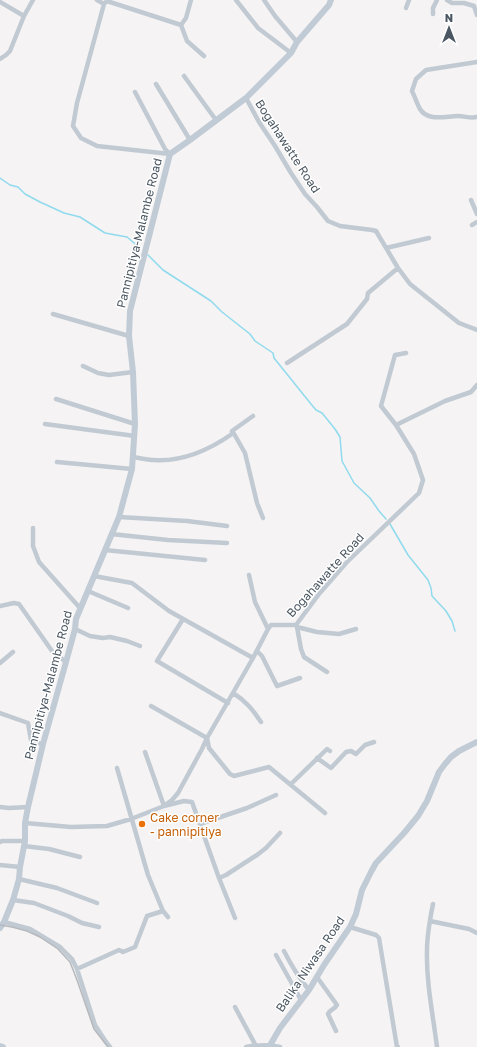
<svg xmlns="http://www.w3.org/2000/svg" width="477" height="1047" font-family="'Golos Text',sans-serif">
	<style>
		.lines { fill: none; stroke-linecap: round; stroke-linejoin: round }
		.stream { stroke: #90daee; stroke-width: 1.5 }
		.street { stroke: #c1cad2; stroke-width: 4.5 }
		.secondary { stroke: #c1cbd6; stroke-width: 6 }
		.rail { stroke: #b5b8bd; stroke-width: 1.5 }
		.food-dot { fill: #e8710a; stroke: #fff; stroke-width: 1.5 }
		.labels { text-anchor: middle; dominant-baseline: central; stroke-width: 3; stroke-linejoin: round; paint-order: stroke }
		.street-label { font-size: 12px; fill: #4a5661; stroke: #fff }
		.food-label { font-size: 12px; fill: #c56008; stroke: #fff; text-anchor: start }
	</style>
	<rect width="100%" height="100%" fill="#f5f3f3"/>
	<g class="lines">
		<!-- stream -->
		<path class="stream" d="M0,178L10,185L18,187L25,194L40,202L64,213L80,217L105,233L127,237L140,248
			M148,255L163,270L211,301L222,312L250,334L255,341L273,353L274,358L311,404L316,410L322,413L335,429L340,437L342,461L354,483L370,498L379,511L386,519
			M390,524L408,555L428,580L431,588L432,596L446,611L452,621L455,631"/>
		<!-- street -->
		<path class="street" d="M97,0L104,4L77,103L73,126L81,138L97,146L170,154
			M236,0L258,28L291,53
			M264,0L275,16L297,42
			M447,0L452,3H464L474,6L477,15
			M0,2L24,16
			M104,4L107,1L181,25L187,41L204,56
			M406,8L409,0
			M433,14V8L437,0
			M181,25L186,18L191,0
			M0,59L6,55L10,51L24,16L33,0
			M477,62L426,70L416,79L412,91C415,97 417,104 420,109C428,122 446,116 458,116C465,116 471,119 477,117
			M184,76L216,120
			M156,84L190,140
			M135,92L165,149L170,154
			M246,98L259,122L275,146L291,173L305,194L317,207L328,221L340,226L372,230L376,231L398,268L410,284L459,323L477,330
			M471,200L477,214
			M472,225L477,222
			M386,248L429,238
			M53,314L129,336
			M287,363L347,324L367,299L368,293L398,268
			M83,366L98,373L109,375L133,372
			M56,399L135,424
			M45,424L135,436
			M396,425L381,406L395,355L406,353
			M233,432L245,453L257,503L263,518
			M133,457C140,458 147,460 154,460C183,462 209,450 232,434V431L253,416
			M57,462L132,469
			M119,517L187,521L227,526
			M33,528V546L39,562L80,608
			M111,534L168,540L227,543
			M105,550L205,560
			M249,575L255,602L268,629
			M94,576L132,583L169,611L253,658
			M88,591L128,608
			M0,606L14,603L19,604L52,651L66,662
			M183,619L157,661L228,703
			M296,625L297,627L317,632L339,634L356,629
			M297,627L301,649L304,657L327,672
			M75,629L90,636L103,638L110,637L127,641L140,646
			M257,651L262,656L277,686L300,678
			M0,663L13,652
			M233,693C246,701 253,710 261,722
			M151,706L207,738L209,748L230,774L234,776L269,767L325,813
			M0,713L28,723L31,740L33,742L43,744
			M145,752L164,806L184,801L192,802L219,878L235,918
			M317,758L331,768L346,752L351,751L356,754L365,745L374,742
			M117,768L148,875L163,911L168,917
			M291,784L327,749L330,751
			M0,807L9,808L28,807
			M25,823L71,827L107,826L131,819L164,806L172,800L178,793L202,749L207,738L253,658L268,629L271,625H296L319,594L347,562L419,493L423,480L414,454L396,425L445,401L471,392L477,385
			M200,824L247,808L276,795
			M0,842L2,841H25
			M24,846L49,849L80,857
			M0,865L20,867
			M219,878L226,875L257,855L266,848L280,833
			M19,879L57,888L97,903
			M13,900L34,903L68,916L82,923L99,927
			M433,904C430,919 427,934 427,950C426,982 433,1015 437,1047
			M430,921L469,929L477,933
			M4,922L30,929L60,947L72,959L77,969L95,1025L106,1042L110,1047
			M350,927L376,935L379,938L397,1047H398
			M284,951C291,965 299,978 309,990
			M276,955L301,1000
			M77,969L119,950L123,952L135,947L147,916L163,911
			M317,977L337,1005C335,1009 329,1010 328,1014L336,1031
			M235,1007L256,1046
			M246,1047C257,1045 269,1044 280,1047"/>
		<!-- secondary -->
		<path class="secondary" d="M0,928L4,922L13,900L19,879L20,867L25,841V823L28,807L43,744L66,662L75,629L76,619L119,517L132,469L135,424L133,372L129,336L130,311L170,154L190,140L246,98L291,53L297,42L329,5L331,0
			M0,1046L3,1047
			M269,1047L280,1028L309,990L324,965L350,927L356,914L362,890L371,872L376,863L404,833L418,816L427,801L439,772L445,764L451,757L459,751L477,742"/>
		<!-- rail -->
		<path class="rail" d="M0,925L12,927L27,931L40,937L58,949L70,962L77,980L94,1029L108,1047"/>
	</g>
	<!-- markers -->
	<circle class="food-dot" cx="142" cy="824" r="4"/>
	<g class="labels">
		<!-- street labels -->
		<g class="street-label">
			<text transform="translate(288 146) rotate(57)">Bogahawatte Road</text>
			<text transform="translate(139 233) rotate(-76)">Pannipitiya-Malambe Road</text>
			<text transform="translate(325 575) rotate(-48)">Bogahawatte Road</text>
			<text transform="translate(48 685) rotate(-75)">Pannipitiya-Malambe Road</text>
			<text transform="translate(310 964) rotate(-56)">Balika Niwasa Road</text>
		</g>
		<!-- food labels -->
		<g class="food-label">
			<text x="150" y="817">Cake corner<tspan x="150" dy="14">- pannipitiya</tspan></text>
		</g>
	</g>
	<!-- north arrow -->
	<g transform="translate(449 28)" stroke="#ffffff" stroke-width="3" paint-order="stroke">
	<path d="M0-3L7 15L0 10L-7 15Z" fill="#4a5661"/>
	<text y="-6" font-size="11" font-weight="bold" text-anchor="middle" fill="#4a5661">N</text>
	</g>
</svg>
